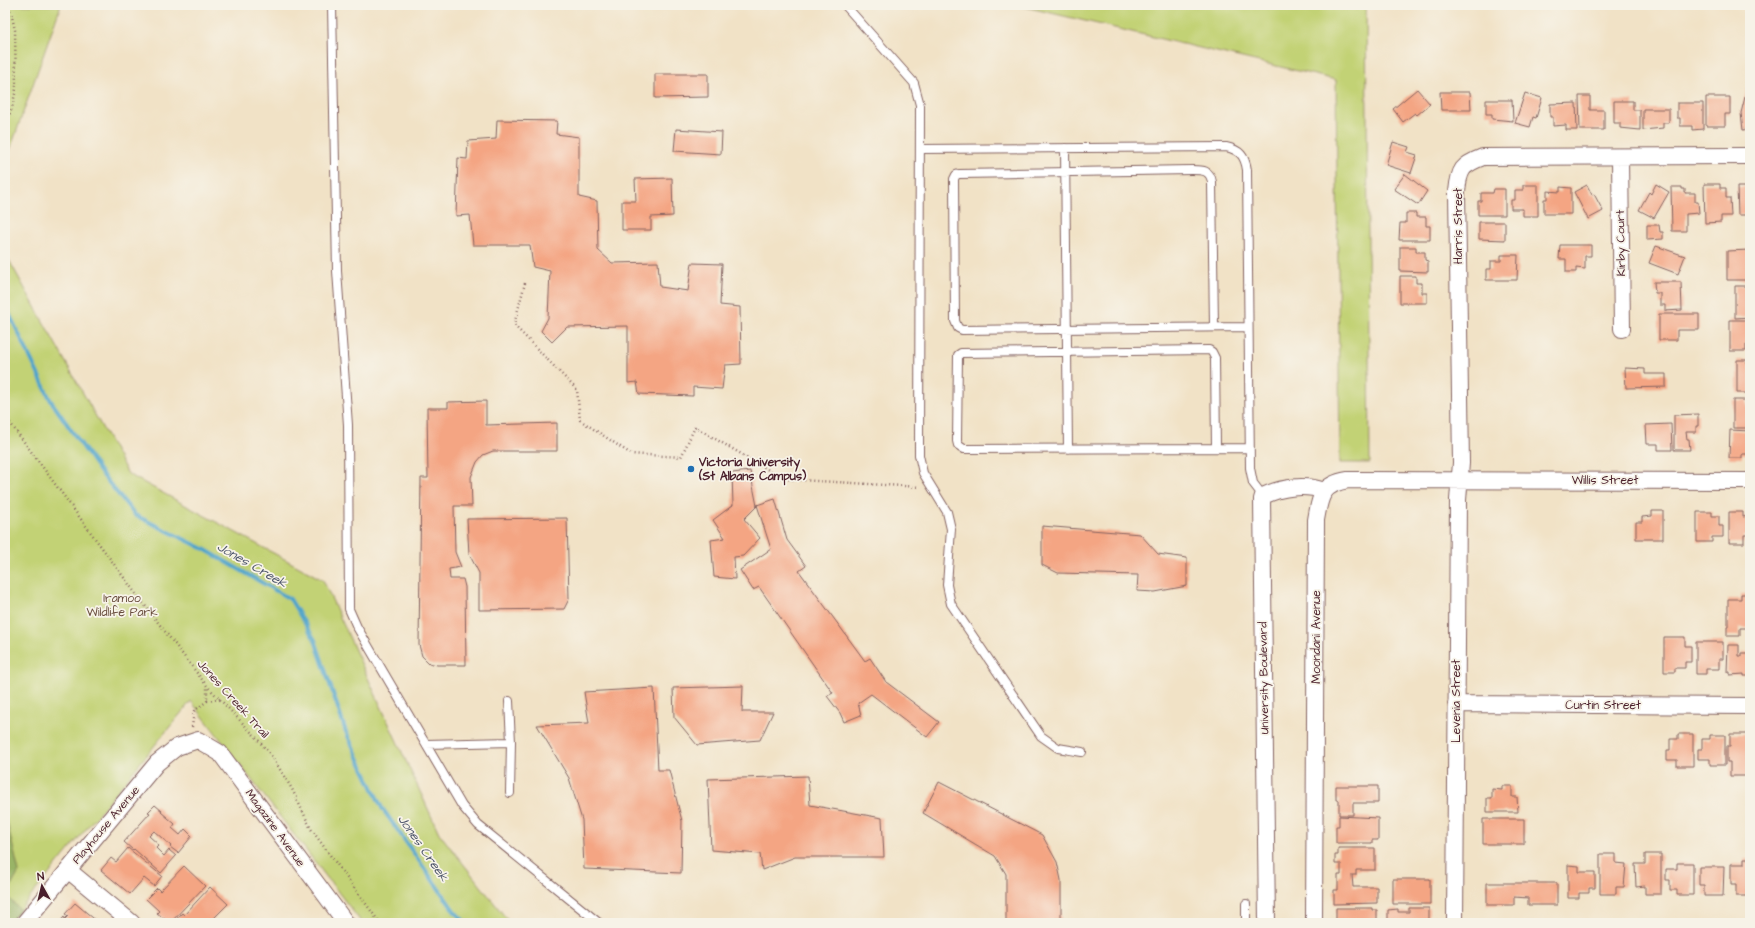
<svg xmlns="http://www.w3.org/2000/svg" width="1755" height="928" font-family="'Architects Daughter',sans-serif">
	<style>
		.green { fill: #c2d274; stroke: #867850 }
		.forest { fill: #99b466; stroke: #726a48 }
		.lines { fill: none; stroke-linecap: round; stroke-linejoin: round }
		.stream { stroke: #4fa4cb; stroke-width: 4 }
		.building { fill: #f4a583 }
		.service-casing { stroke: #846361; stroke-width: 10 }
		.minor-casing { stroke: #846361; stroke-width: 18 }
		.path { stroke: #846361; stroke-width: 2.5; stroke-dasharray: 1 3; stroke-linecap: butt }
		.service { stroke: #fff; stroke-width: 8 }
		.minor { stroke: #fff; stroke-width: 16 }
		.poi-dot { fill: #1f6fb2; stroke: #f7f3e8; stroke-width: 1.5 }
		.labels { text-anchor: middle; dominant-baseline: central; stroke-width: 3.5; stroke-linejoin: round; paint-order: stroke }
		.street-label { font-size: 12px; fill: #4a1f2b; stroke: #f7f3e8 }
		.poi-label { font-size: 12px; font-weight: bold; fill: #4a1f2b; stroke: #f7f3e8; text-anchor: start }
		.park-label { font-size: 12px; fill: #684c3d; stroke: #f7f3e8 }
		.water-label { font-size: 13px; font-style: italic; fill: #4c546b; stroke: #f7f3e8 }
	</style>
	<rect width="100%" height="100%" fill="#f7f3e8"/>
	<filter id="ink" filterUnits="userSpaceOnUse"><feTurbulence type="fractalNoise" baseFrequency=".025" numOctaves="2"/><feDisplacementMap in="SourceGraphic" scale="8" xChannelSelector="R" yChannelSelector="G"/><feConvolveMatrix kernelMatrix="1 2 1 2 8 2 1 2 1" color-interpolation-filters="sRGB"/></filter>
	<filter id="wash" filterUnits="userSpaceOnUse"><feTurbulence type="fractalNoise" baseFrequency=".012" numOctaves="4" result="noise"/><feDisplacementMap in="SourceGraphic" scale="16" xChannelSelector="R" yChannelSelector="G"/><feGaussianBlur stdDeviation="0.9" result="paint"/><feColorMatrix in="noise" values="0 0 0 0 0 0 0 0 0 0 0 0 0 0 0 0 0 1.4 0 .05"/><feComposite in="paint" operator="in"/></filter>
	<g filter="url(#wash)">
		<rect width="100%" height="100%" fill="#f1e2c6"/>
		<!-- green -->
		<path class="green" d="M5,5H61L5,164Z
			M1017,5H1366L1370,463H1340L1336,80Z
			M5,253L128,474L323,580L439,833L510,923H362L191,701L9,923H5Z"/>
		<!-- forest -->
		<path class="forest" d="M7,822L19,872L6,895L20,910L9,923H5V823Z"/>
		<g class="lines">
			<!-- stream -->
			<path class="stream" d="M5,305L51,401L101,473L135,515L204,549L290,599L315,640L346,732L382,808L455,912L466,923"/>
		</g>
		<g id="blocks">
			<!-- building -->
			<path class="building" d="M655,74H708V97L655,98Z
				M1417,89L1430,104L1417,115L1415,113L1403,122L1393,109Z
				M1747,89H1750V129L1743,130L1741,113Z
				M1440,92H1470L1471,110H1441Z
				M1525,93L1542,98L1536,118L1533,117L1530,127L1515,123Z
				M1579,96H1590V110H1604V130H1580Z
				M1706,97H1730V114H1725V126H1706Z
				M1486,100H1512L1513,121L1492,119V114H1486Z
				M1614,101H1633V110H1640V130L1620,128V123H1614Z
				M1576,103L1577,130H1566V125L1553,126V117H1550V104Z
				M1677,103H1703V129L1692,130V126H1680V118H1677Z
				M1643,109H1669V123H1663V128L1643,130Z
				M497,120L557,121L556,134L579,137V197L597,201L598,250L612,263L658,262L660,287L688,291L692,263L722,264L720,305L740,307L741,364L725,365L722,389L693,387V396L639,394L637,382L628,383V326L567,327L552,342L541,331L548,318L550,271L533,267L530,245H473L470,215L456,216L458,158L467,159L468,141L496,139Z
				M676,129L722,132L721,154L674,151Z
				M1393,142L1409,147L1407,152L1417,155L1411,173L1386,165Z
				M1405,174L1427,191L1418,205L1394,189Z
				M672,178L673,216L651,217V230H622V201H636L635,179Z
				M1656,184L1669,192L1654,218L1639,210L1649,192L1651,194Z
				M1704,184H1720V188H1726V198H1730L1731,216H1721V222L1705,223Z
				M1523,185H1538V216H1523V209H1511V200H1515V190H1523Z
				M1587,185L1592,195L1594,194L1603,211L1588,219L1574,192Z
				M1560,187L1571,188V214H1544V199H1547V191L1560,192Z
				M1671,187H1682V189H1685V193H1695V202H1698L1699,213L1686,214V231H1672Z
				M1737,187H1750V215H1738Z
				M1494,189H1505V215H1478V201H1481V193H1493Z
				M1406,213H1416V217H1426V226H1430V240H1399L1400,223H1406Z
				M1479,222H1505V240L1479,239Z
				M1647,225H1659L1660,232H1663V239L1647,240Z
				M1560,245H1591V256H1585V269L1576,268V272H1566V259H1559Z
				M1656,246L1685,256L1678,274L1649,263Z
				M1400,247H1416V252H1425V260L1428,261V272L1400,271Z
				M1750,250V280H1727V251Z
				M1501,255H1518L1517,280H1486V269H1491V261H1501Z
				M1400,276H1416V283H1422V293H1427V303H1400Z
				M1654,282H1681L1682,310L1665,311V305H1660V293H1655Z
				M1735,286H1750V317L1735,318Z
				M1659,314H1699V330H1677V340H1659Z
				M1730,320H1750V344H1746V351H1730Z
				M1737,360H1747V363H1750V393H1737Z
				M1625,368L1645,369V374H1666V387L1626,388Z
				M1733,400H1747V406H1750V428H1733Z
				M486,401V425L557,423V451H493L483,455L477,462L471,477L472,506H454L455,552L461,567L449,569L450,579H463L465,587L466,665H437L429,663L422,656L419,645L421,478H428L427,408H448V402Z
				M1698,414V426H1696V432H1686L1687,439H1689L1690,450H1674V415Z
				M1671,424L1672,450H1658V444H1647L1646,425Z
				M1730,430L1750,431V454H1742V458H1729Z
				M750,471L757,506L744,519L760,538L743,556L734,557L735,579L714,577L711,540L725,538L713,520L733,505L732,473Z
				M775,499L787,540L806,566L799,571L865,661L870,658L886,682L939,722L927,737L871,694L858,703L861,715L844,722L840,713L827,696L833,693L759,587L753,590L740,570L771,549L757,505Z
				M1652,511H1663V539H1636V522H1642V517L1652,516Z
				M1697,512H1712V516H1719V526H1723V537H1712V542H1697Z
				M1729,512H1743V517L1750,516V535H1744V543H1729Z
				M567,518L569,599L564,609L479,610V573L469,554L467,519Z
				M1042,526L1140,534L1158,554L1187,558V586L1155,592L1137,591L1138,575L1058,573L1042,565Z
				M1741,594H1750V628H1740V636H1727V627H1728V599H1741Z
				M1664,637H1685V646H1691V662H1685V668H1675V672H1664Z
				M1696,642H1723V659H1719V669H1706V674H1696Z
				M1728,645H1739V656H1742V653H1750V676H1744V674L1730,675V672H1727Z
				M743,686L742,712H773L760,740L697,745L674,717L673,688Z
				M654,688L658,770H669L682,821L681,873L584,869L582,820L569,778L537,725L589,723L584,692Z
				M1678,734H1693V766H1677V760H1667V750H1670V739H1678Z
				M1730,734H1748V776H1730V762H1727V746H1730Z
				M1710,735H1725V765H1710V759H1698V749H1702V739H1710Z
				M808,776L810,805L882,818L884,857H795L762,870L760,854L711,850L708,779Z
				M939,782L1042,835L1057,862L1061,880V923H1006V874L995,856L923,813Z
				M1336,786H1378V803H1353V815H1339V800H1336Z
				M1502,786H1512V797H1517L1518,812H1487V798H1492V789L1502,790Z
				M155,805L162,811L161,812L175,824L172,828L180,835L185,829L192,836L178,853L170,847L171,846L154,831L149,836L159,845L156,848L164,856L169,850L176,856L161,873L134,849L133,850L124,842L150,813L148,812Z
				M1339,816L1378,818V840H1372V843H1336V826H1339Z
				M1483,819H1524V844H1483Z
				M128,848L162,876L154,886L144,878L130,894L101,870L111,858L116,862Z
				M1338,848H1375V870H1356V875H1352L1353,887H1377V903L1334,904V890H1338V875H1341V864H1335V855H1338Z
				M1600,854H1616V863L1626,864L1624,887H1616V894H1600Z
				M1645,854H1661V894H1645V886L1636,887L1635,864H1645Z
				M1744,859H1750V896H1736V884H1731V864H1744Z
				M1677,863H1693V895H1677V890H1670V880H1666V869H1677Z
				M1568,865L1579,866V872H1595V888H1589V893H1579V898H1568Z
				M184,866L205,886L170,923L157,913L159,911L146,899L157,888L160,891Z
				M1699,867H1724L1723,896H1704V885H1699Z
				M1393,879H1430V904H1393Z
				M1487,883H1557V905H1528V898L1514,897V905H1487Z
				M210,887L228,904L209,923H173L182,913L184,915Z
				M75,903L99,923H59L64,917L65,919L68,916L65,914Z
				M1336,908H1372V910H1377V923H1336Z
				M1409,908H1429V920H1433V923H1388V910L1398,909V912H1409Z"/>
		</g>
	</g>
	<g filter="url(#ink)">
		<use href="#blocks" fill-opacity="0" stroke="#846361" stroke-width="1"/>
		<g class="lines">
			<!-- service casing -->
			<g class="service-casing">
				<path id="service" d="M332,5L337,271L348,425L349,609L357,627L462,806L478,825L599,923
					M845,5L914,83L920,105L919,455L923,473L947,512L951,529L947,585L951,604L1041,736L1058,748L1082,752
					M1065,148L1068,449
					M920,149L1226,147C1240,150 1245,156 1247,170L1250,468L1253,483L1263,496
					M1214,327L1212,182C1210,170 1203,170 1192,170L959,174L956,175L954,179L955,321L958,328L962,330L1248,327
					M1216,448L1215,358L1212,352L1209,350L961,353L958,355L957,441L958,445L964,449L1249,448
					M426,744L511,742L509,701
					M510,793L511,742
					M1246,904V923"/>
			</g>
			<!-- minor casing -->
			<g class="minor-casing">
				<path id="minor" d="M1620,157L1622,329
					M1456,704L1750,706
					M68,870L132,923
					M24,923L157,763L177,747L198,740L220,753L346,923
					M1267,923L1262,499L1263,496C1282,487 1305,484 1324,491
					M1314,923L1316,520C1320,496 1322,484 1348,480L1750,481
					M1455,923L1458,500L1461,463L1457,192C1459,169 1462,165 1483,157L1750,156"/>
			</g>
			<!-- path -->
			<path class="path" d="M5,125L12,108L16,89L15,30L11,12L6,5
				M525,283L514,325L577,390L580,420L631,454L681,457L695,427L784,479L920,487
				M5,416L136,594L207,686L255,736L273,758L292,789L311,829L380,923
				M207,701L220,699
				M192,727L194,711L207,701V686"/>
			<!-- service -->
			<use href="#service" class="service"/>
			<!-- minor -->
			<use href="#minor" class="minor"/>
		</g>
	</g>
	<!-- markers -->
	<circle class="poi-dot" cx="691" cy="469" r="4"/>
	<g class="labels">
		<!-- street labels -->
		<g class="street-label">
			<text transform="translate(1458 226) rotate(-90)">Harris Street</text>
			<text transform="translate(1621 243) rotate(-91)">Kirby Court</text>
			<text x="1605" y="480">Willis Street</text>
			<text transform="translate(1316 637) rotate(-90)">Moondani Avenue</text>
			<text transform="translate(1264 678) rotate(-91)">University Boulevard</text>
			<text transform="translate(233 699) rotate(48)">Jones Creek Trail</text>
			<text transform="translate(1456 701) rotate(-90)">Levenia Street</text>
			<text x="1603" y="705">Curtin Street</text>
			<text transform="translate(106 825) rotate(-50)">Playhouse Avenue</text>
			<text transform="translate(275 828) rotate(54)">Magazine Avenue</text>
		</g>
		<!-- poi labels -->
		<g class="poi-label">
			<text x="699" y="462">Victoria University<tspan x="699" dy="14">(St Albans Campus)</tspan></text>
		</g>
		<!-- park labels -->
		<g class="park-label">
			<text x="122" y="598">Iramoo<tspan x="122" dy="14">Wildlife Park</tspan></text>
		</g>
		<!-- water labels -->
		<g class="water-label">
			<text transform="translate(252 565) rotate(30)">Jones Creek</text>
			<text transform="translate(423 848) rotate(55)">Jones Creek</text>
		</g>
	</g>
	<!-- margin -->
	<rect width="1755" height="928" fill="none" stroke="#f7f3e8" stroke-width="20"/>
	<!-- north arrow -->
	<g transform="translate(42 886) rotate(352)" stroke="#f7f3e8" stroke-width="3" paint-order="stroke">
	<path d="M0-3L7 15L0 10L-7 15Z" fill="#4a1f2b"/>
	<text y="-6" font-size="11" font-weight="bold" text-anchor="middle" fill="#4a1f2b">N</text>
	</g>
</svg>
